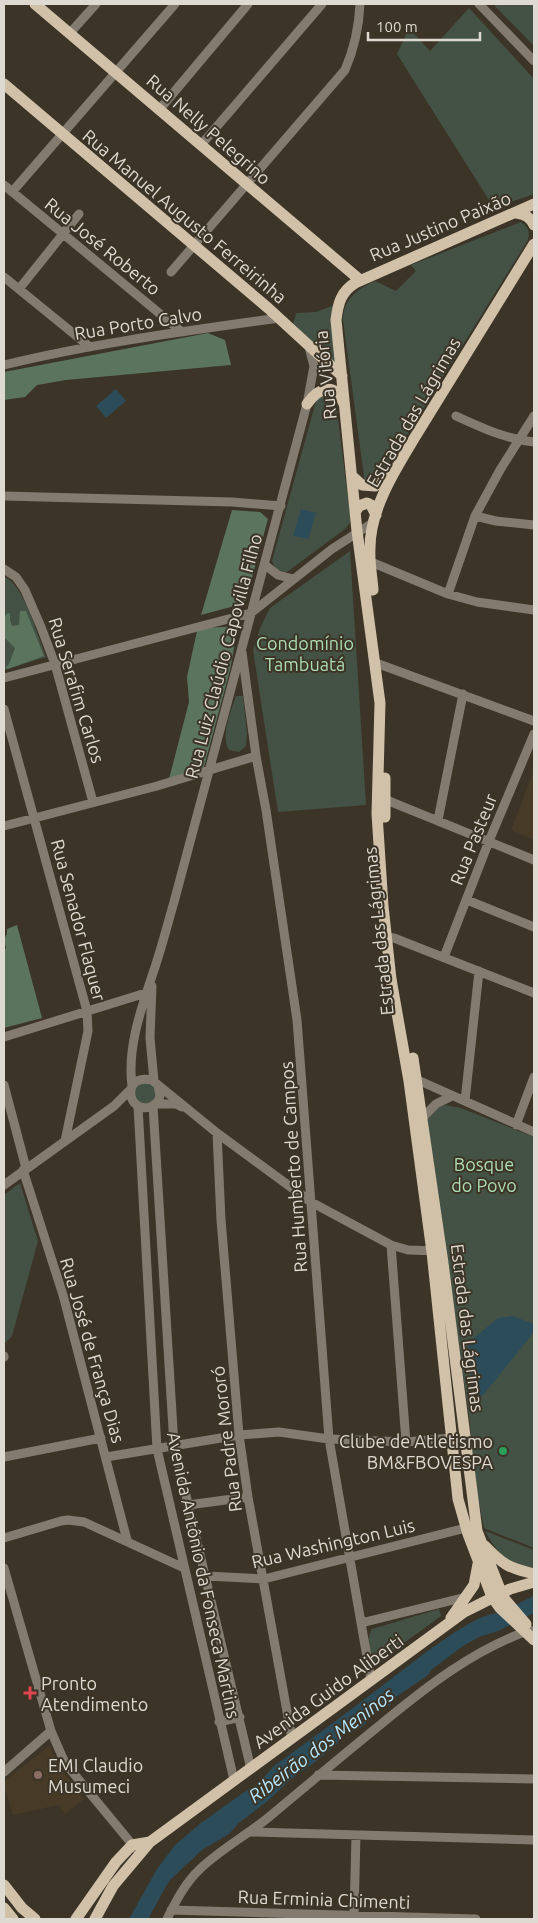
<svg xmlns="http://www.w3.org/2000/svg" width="538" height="1923" font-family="Ubuntu,sans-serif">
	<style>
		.built { fill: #473b28 }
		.green { fill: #435245 }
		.forest { fill: #5b745e }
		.water { fill: #2c4c5a }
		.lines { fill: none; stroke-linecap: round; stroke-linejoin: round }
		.minor { stroke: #837b70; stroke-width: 9 }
		.major { stroke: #d1c1a9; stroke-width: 11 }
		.leisure-dot { fill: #2e9e5b; stroke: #3c3426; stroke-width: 2 }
		.health-dot { fill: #e0444e; stroke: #3c3426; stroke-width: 2 }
		.education-dot { fill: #8d6e63; stroke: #3c3426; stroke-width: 2 }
		.labels { text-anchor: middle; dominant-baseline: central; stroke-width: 4; stroke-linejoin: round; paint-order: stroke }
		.street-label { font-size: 18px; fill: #ded9d1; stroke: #3c3426 }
		.park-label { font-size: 18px; fill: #addcb4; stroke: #3c3426 }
		.poi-label { font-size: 18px; fill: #ded9d1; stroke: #3c3426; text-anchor: start }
		.water-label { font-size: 19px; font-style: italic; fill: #b5e7fd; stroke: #3c3426 }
	</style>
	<rect width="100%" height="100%" fill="#3c3426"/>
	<!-- built -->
	<path class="built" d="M534,770V840L511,830Z
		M49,1746L61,1769L84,1799L65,1814L58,1805L13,1815L4,1787V1781Z"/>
	<!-- green -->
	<path class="green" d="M493,4H534V46Z
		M469,8L534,79V194L494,208L397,54L409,28L430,51Z
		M521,222C528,227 530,231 528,240L377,483L365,484L343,320C343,299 358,289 375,281L396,291L416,271L411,265Z
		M335,305L337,365L293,325L296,313L316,312Z
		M324,396L333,399L336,404L351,521L345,529L287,572C279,572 274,569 272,561L316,401L319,397Z
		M350,551L366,805L278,812L253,650L261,626L270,608Z
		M4,576C25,587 37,634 46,657L4,670Z
		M236,696H243L247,733L246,746L239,752L229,750C220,736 231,711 236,696Z
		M134 1093a11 11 0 1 1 22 0a11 11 0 1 1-22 0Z
		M445,1105L461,1108L534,1137V1548L484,1528L474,1477L470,1424L426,1118L434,1109Z
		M20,1183L38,1241L12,1336L4,1344V1195Z
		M485,1531L534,1550V1568C507,1567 498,1553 485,1531Z
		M439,1609L441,1616L375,1664C369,1652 365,1642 372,1629Z"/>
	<!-- forest -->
	<path class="forest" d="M208,333L225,340L231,365L66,380L37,385L25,397L4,400V372Z
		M232,510L260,512L268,519L246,600L242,604L201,615Z
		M20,611H26L44,656L8,669L5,668L9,664L15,648L4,637V617L8,613L10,614V620L12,626L19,625Z
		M238,626L230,670L204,767L169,779L189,702L187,677L197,631L207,628Z
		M17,925L42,1018L4,1028V951L6,948L4,939L7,934V929Z"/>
	<!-- water -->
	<path class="water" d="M116,389L126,401L106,418L96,406Z
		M301,509L316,513L308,539L293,536Z
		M512,1316L534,1324V1332L484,1394L479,1398L472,1392L468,1343L498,1318Z
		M534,1596V1613L498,1631L479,1637L463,1646L431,1670L428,1675L396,1697L390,1705L380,1709L362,1727L344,1735L335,1746L311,1765L296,1775L264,1804L239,1823L229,1834L202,1850L169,1881L148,1919H129L157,1869L175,1845L201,1823L247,1790L258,1784L274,1766C310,1740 346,1713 382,1686C405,1669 472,1613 498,1613Z"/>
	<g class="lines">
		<!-- minor -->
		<path class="minor" d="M479,4L534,61
			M70,33L96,4
			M159,110L248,4
			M201,145L322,4
			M4,185L182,332
			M12,192L175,4
			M171,272L345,70C354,49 359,27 360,4
			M4,277L90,347
			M19,289L79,214
			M4,365C94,343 187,331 279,318
			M456,416C482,428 506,439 534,442
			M4,496L232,502L281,506
			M475,516L496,521L534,525
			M371,562L448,594L477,602L534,610
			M265,565L278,575L293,579
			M4,569L16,577L25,590L41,627L55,664L93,802
			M448,594L475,516L500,470L534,416
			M242,652L256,756L266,810L297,1020L329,1439L371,1680
			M376,663L534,721
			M4,678L251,613L332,549L374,522
			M4,709L87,1011L88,1031L65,1141
			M379,797L534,860
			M438,820L463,694
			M4,826L157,786L256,756
			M467,900L534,927
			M386,937L394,938L534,993
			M444,957L489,841L534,734
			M152,986L150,1038L154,1081
			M4,1037L149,992
			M411,1077L534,1132
			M4,1085L26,1168
			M158,1085L160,1096C159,1101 156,1105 150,1107C127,1114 121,1073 152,1080L217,1133L311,1202L391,1245L408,1250L438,1251
			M132,1086C127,1048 141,1009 153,973C161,950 167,926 174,902L307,404L314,366L309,347
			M465,1101L479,971
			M155,1104H176L182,1107
			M138,1106L157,1449L234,1780
			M153,1106L174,1445L251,1769
			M422,1118L436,1104L452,1096
			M516,1125L534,1077
			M217,1133L221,1220L239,1435L248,1497L292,1739
			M23,1170L63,1295L127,1540
			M4,1185L114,1106L130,1090
			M391,1245L406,1442
			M4,1357V1356
			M4,1457L101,1438
			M106,1457L239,1435L279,1432L329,1439L406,1442L451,1438
			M188,1505L248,1497
			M4,1538L61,1521L68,1520L84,1522L184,1568
			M4,1568L51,1731L65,1763L136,1849
			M206,1576L264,1579L466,1528
			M361,1623L466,1597
			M219,1722L240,1717
			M4,1772L51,1731
			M318,1775L534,1779
			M251,1832L534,1840
			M171,1910L476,1919
			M354,1916L356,1835
			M167,1919C176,1901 185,1883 200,1869C221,1849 247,1835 269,1817C306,1786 343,1755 380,1725C426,1687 473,1650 530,1630"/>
		<!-- major -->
		<path class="major" d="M35,4L360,280
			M4,84L268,308L342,376
			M534,204L355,283C341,292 338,303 336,320L357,531L380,703L377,814L383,906L391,979L409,1081L432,1252L458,1499L468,1534L492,1597L500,1608L534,1640
			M516,213C525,214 530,217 534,225
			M307,404C318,388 335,381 344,404
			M352,476L362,485L375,486L392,469
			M356,511L359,506L367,503L371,505L376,515
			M373,590C372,576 369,562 370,548C370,509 395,470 415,437L534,244
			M385,817V778
			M413,1058L443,1263L477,1531L503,1597L526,1624
			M485,1546C503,1565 509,1568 534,1574
			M451,1618L474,1585L478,1564
			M4,1885L22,1908L35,1919
			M4,1908L13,1919
			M76,1919L116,1862L132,1845L150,1842
			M95,1919L113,1886L150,1842L464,1612L510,1589L534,1582"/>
	</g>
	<!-- markers -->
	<circle class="leisure-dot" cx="503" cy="1451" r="5"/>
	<path class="health-dot" d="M27.5 1685.5h5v5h5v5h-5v5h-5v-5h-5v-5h5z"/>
	<circle class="education-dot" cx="38" cy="1775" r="5"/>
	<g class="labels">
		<!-- street labels -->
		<g class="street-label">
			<text transform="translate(209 129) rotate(41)">Rua Nelly Pelegrino</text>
			<text transform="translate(185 216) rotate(40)">Rua Manuel Augusto Ferreirinha</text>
			<text transform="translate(440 226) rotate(-23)">Rua Justino Paixão</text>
			<text transform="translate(103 246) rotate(39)">Rua José Roberto</text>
			<text transform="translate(138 323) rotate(-9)">Rua Porto Calvo</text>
			<text transform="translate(325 375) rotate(-96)">Rua Vitória</text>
			<text transform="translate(413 412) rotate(-60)">Estrada das Lágrimas</text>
			<text transform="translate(223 656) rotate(-75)">Rua Luiz Claúdio Capovilla Filho</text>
			<text transform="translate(77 690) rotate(73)">Rua Serafim Carlos</text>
			<text transform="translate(473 839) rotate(-68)">Rua Pasteur</text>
			<text transform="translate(79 920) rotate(75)">Rua Senador Flaquer</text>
			<text transform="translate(378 931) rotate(-96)">Estrada das Lágrimas</text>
			<text transform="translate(293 1167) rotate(-94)">Rua Humberto de Campos</text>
			<text transform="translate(468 1328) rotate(83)">Estrada das Lágrimas</text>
			<text transform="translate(93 1350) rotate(74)">Rua José de França Dias</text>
			<text transform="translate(226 1439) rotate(-97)">Rua Padre Mororó</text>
			<text transform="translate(333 1543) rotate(-13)">Rua Washington Luis</text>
			<text transform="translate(204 1575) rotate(78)">Avenida Antônio da Fonseca Martins</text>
			<text transform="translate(328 1691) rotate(-36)">Avenida Guido Aliberti</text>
			<text transform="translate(324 1899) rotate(2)">Rua Erminia Chimenti</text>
		</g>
		<!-- park labels -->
		<g class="park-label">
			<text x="305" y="643">Condomínio<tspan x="305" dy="21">Tambuatá</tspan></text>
			<text x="484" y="1164">Bosque<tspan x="484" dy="21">do Povo</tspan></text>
		</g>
		<!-- poi labels -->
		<g class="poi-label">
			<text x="493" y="1441" text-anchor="end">Clube de Atletismo<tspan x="493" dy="21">BM&amp;FBOVESPA</tspan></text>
			<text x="41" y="1683">Pronto<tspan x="41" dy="21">Atendimento</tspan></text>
			<text x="48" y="1765">EMI Claudio<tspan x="48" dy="21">Musumeci</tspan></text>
		</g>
		<!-- water labels -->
		<g class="water-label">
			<text transform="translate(321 1745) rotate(-37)">Ribeirão dos Meninos</text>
		</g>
	</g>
	<!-- border -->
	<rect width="538" height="1923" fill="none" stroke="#ded9d1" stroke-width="10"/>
	<!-- scale -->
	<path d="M368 32v8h112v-8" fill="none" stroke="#ded9d1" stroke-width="2.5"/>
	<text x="376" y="32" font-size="15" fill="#ded9d1" stroke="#3c3426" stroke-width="4" paint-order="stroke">100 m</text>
</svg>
